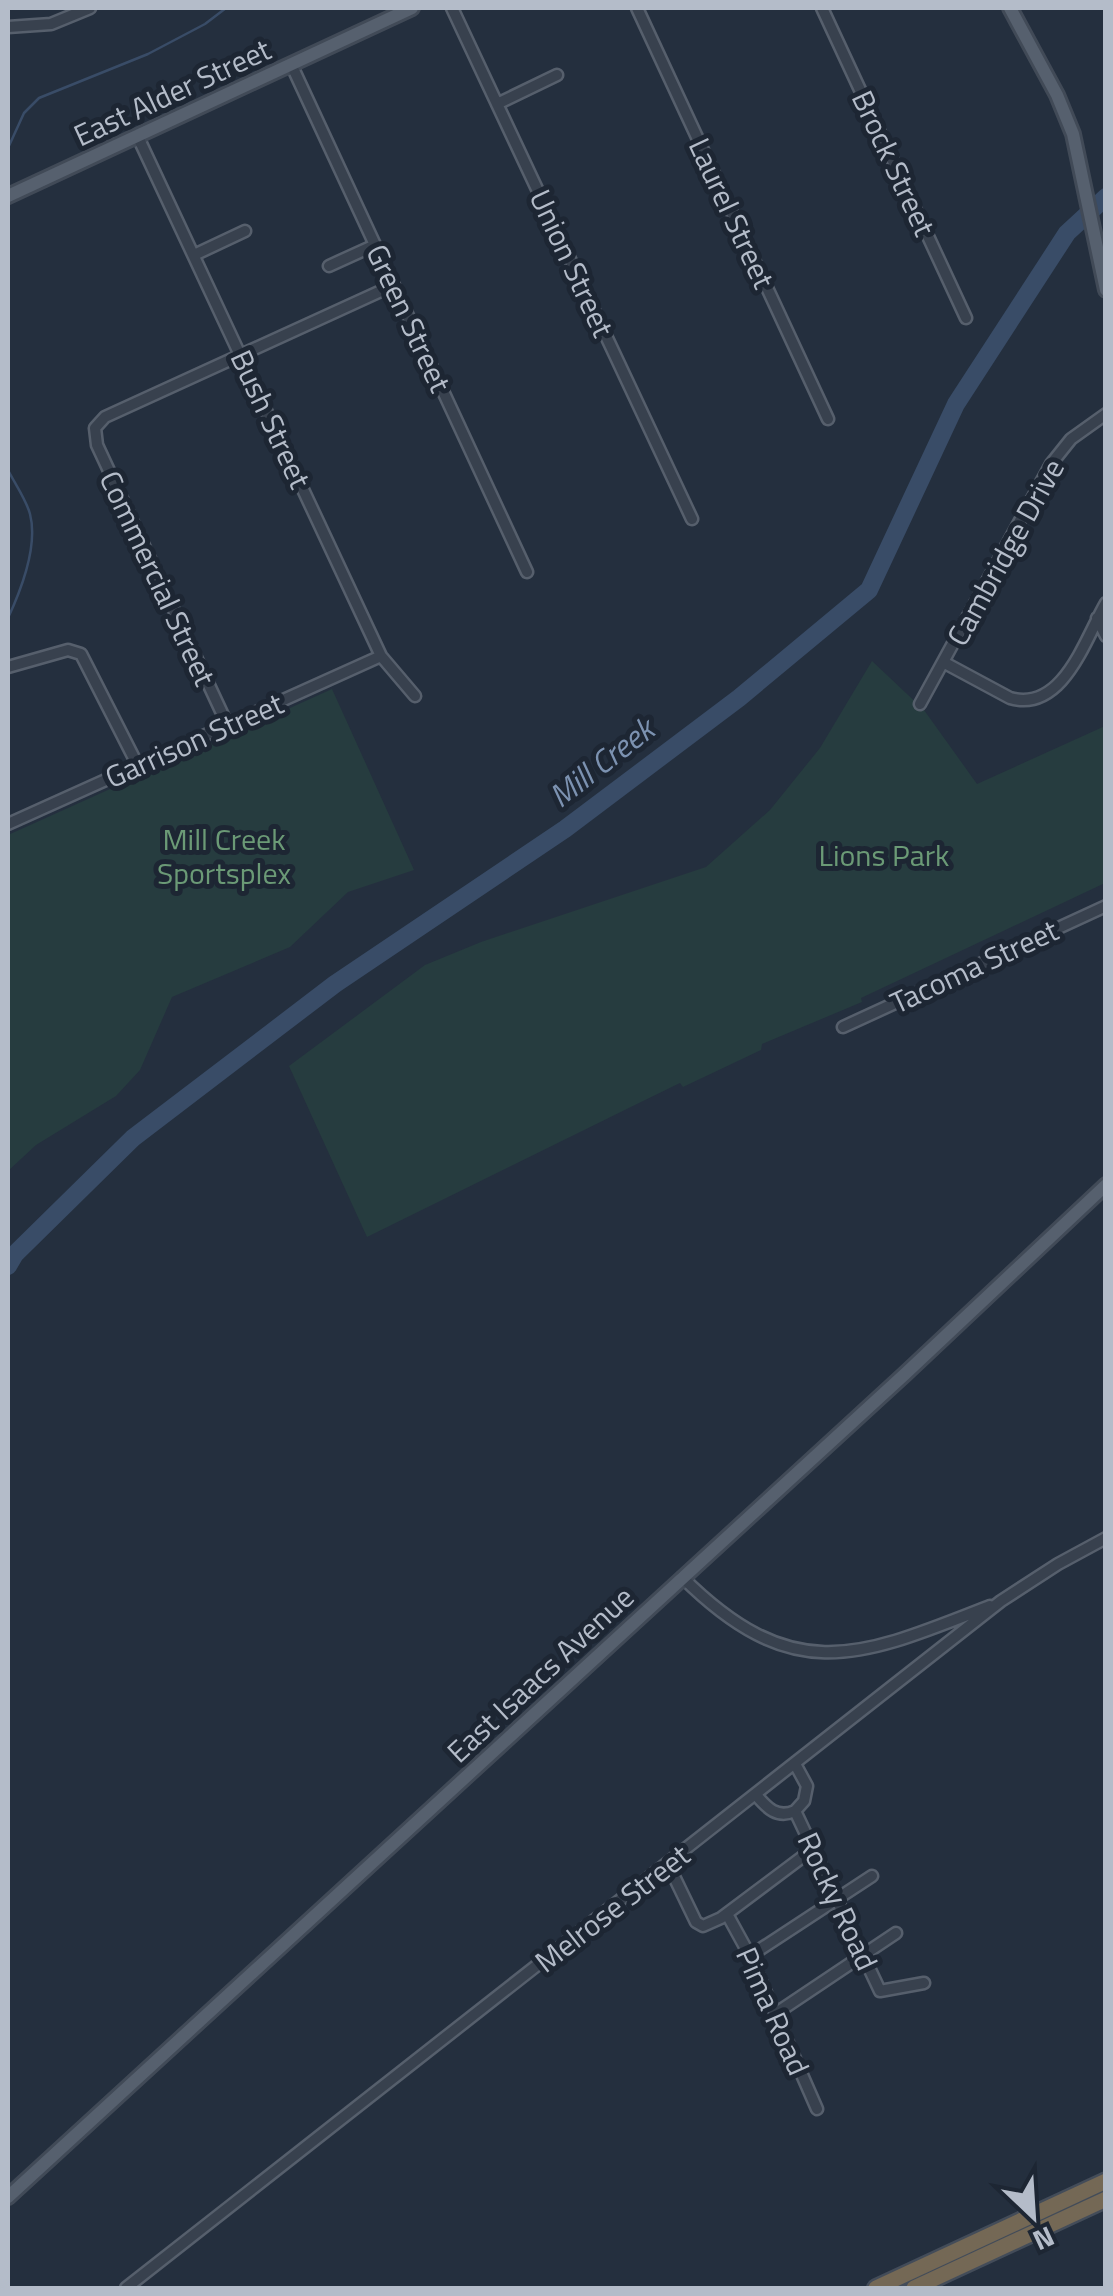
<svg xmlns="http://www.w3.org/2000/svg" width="1113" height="2296" font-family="'Titillium Web',sans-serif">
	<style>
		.green { fill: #263c3f }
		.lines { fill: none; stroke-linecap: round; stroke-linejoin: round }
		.stream { stroke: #394c67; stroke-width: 2.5 }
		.river { stroke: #394c67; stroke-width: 18 }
		.minor-casing { stroke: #565f6c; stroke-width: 15 }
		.major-casing { stroke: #414a57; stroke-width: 18 }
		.highway-casing { stroke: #434c59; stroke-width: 20 }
		.minor { stroke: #38414e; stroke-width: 10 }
		.major { stroke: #56606e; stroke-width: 12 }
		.highway { stroke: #746855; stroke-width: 15 }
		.labels { text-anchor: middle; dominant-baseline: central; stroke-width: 10; stroke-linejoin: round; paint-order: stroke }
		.street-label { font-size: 30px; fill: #b4bcc9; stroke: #1d2633 }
		.park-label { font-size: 30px; fill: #6b9a76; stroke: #1d2633 }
		.water-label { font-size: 32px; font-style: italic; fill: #7c92b1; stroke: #1d2633 }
	</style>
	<rect width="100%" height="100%" fill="#242f3e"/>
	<!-- green -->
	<path class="green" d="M872,661L924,710L977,784L1105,726V883L861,998L862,1002L762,1044L761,1050L683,1087L680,1083L641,1102L367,1237L289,1066L425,965L481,942L706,867L770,810L820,748Z
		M332,689L414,870L348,892L290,947L172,997L140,1070L116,1096L36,1145L8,1171V835Z"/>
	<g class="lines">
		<!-- stream -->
		<path class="stream" d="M8,148L24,113L39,98L148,54L205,24L226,8
			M8,470C15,484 26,499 30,514C38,545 21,590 8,618"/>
		<!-- river -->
		<path class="river" d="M8,1266L15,1254L133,1138L335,984L565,829L739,698L869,590L956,404L1067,233L1106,197"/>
		<!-- minor casing -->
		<g class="minor-casing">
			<path id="minor" d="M452,8L692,519
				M637,8L828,419
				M822,8L966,318
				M8,27L51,24L90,8
				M291,64L527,572
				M497,104L557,75
				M137,135L381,656L415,696
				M194,255L245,231
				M329,266L375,245
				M1097,618L1106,636
				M943,662L1010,698C1063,713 1085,639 1106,603
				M8,667L68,650L81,654L138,766
				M920,704L1051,464L1071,439L1106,414
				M228,726L97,445L95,428L105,417L394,285
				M8,824L381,656
				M843,1027L1106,906
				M682,1577C794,1688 860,1657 990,1606
				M795,1764L807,1786L804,1801L795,1811L880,1991L924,1983
				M756,1795C767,1808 777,1819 795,1811
				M668,1864L696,1922L703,1926L721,1918L813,1849
				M727,1914L750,1956L817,2109
				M750,1956L872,1876
				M775,2014L896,1933
				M126,2288L1001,1601L1058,1564L1106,1538"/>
		</g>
		<!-- major casing -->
		<g class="major-casing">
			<path id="major" d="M1010,8L1057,95L1073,134L1106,290
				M8,196L412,8
				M8,2197L905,1374L1106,1185"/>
		</g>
		<!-- highway casing -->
		<g class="highway-casing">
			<path id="highway" d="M876,2288L1106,2181
				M914,2288L1106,2199"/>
		</g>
		<!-- minor -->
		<use href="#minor" class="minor"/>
		<!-- major -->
		<use href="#major" class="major"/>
		<!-- highway -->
		<use href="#highway" class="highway"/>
	</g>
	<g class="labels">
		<!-- street labels -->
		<g class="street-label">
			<text transform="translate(172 92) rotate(-25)">East Alder Street</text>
			<text transform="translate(894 163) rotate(65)">Brock Street</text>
			<text transform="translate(732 213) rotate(65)">Laurel Street</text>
			<text transform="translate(572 263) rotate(65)">Union Street</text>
			<text transform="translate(409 318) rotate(65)">Green Street</text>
			<text transform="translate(271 419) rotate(65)">Bush Street</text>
			<text transform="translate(1005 552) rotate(-61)">Cambridge Drive</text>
			<text transform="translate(158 578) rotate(65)">Commercial Street</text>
			<text transform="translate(194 740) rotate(-24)">Garrison Street</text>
			<text transform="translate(974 966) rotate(-25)">Tacoma Street</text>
			<text transform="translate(540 1674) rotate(-43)">East Isaacs Avenue</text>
			<text transform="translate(838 1901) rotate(65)">Rocky Road</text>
			<text transform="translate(612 1908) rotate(-38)">Melrose Street</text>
			<text transform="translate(773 2011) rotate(66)">Pima Road</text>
		</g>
		<!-- park labels -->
		<g class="park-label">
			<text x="224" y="839">Mill Creek<tspan x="224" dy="34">Sportsplex</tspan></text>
			<text x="884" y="855">Lions Park</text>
		</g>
		<!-- water labels -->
		<g class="water-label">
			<text transform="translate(601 762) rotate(-38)">Mill Creek</text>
		</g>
	</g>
	<!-- border -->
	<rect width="1113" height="2296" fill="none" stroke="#b4bcc9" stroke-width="20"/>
	<!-- north arrow -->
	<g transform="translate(1033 2216) rotate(155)" stroke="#1d2633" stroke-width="8" paint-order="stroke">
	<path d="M0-8L18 38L0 25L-18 38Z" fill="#b4bcc9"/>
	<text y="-15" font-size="28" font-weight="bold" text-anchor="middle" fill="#b4bcc9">N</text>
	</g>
</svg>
